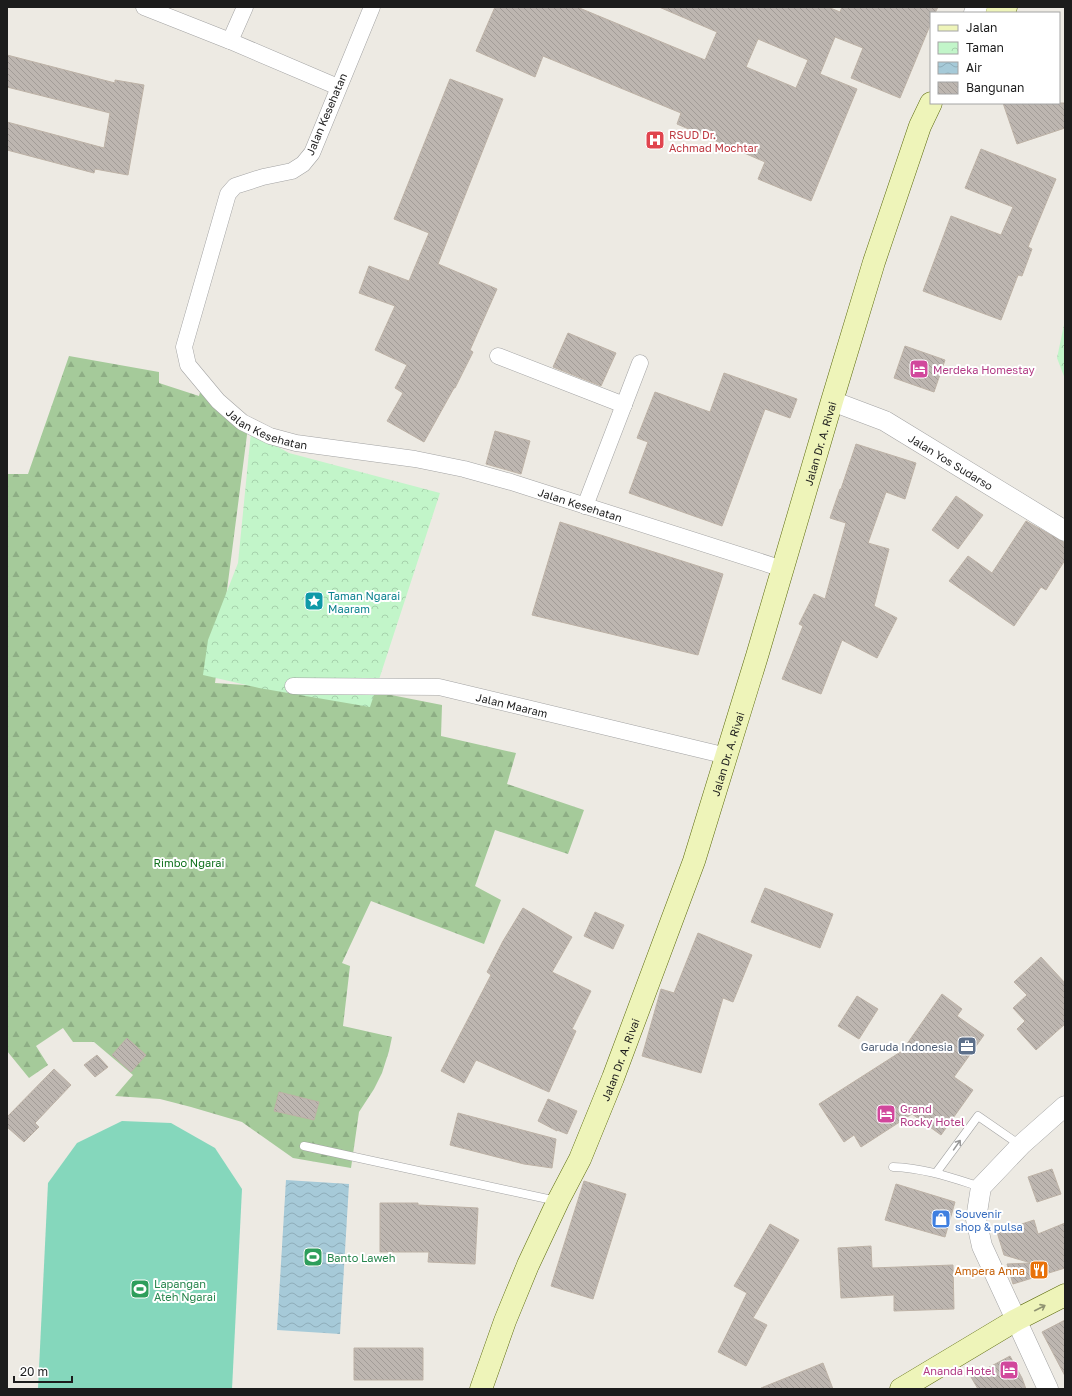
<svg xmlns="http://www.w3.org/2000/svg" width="1072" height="1396" font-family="'Golos Text',sans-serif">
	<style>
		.forest { fill: url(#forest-firs) }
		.park { fill: url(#park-crowns) }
		.pitch { fill: #85d7bc }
		.water { fill: url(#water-waves) }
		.building { fill: url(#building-back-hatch); stroke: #bdb2a6; fill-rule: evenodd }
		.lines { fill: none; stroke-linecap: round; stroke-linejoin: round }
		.service-casing { stroke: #a3a3a3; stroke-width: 9 }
		.minor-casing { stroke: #a3a3a3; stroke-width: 17 }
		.tertiary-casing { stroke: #a3a3a3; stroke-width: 21 }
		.secondary-casing { stroke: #5b6a0c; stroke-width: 23 }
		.service { stroke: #fff; stroke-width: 8 }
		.minor { stroke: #fff; stroke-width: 16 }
		.tertiary { stroke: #fff; stroke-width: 20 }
		.secondary { stroke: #eef4b9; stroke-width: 22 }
		.oneway { stroke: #999 }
		.oneway2 { stroke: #909372 }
		.labels { text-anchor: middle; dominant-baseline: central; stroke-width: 4; stroke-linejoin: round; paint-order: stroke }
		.street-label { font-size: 11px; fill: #1c1c1c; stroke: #fff }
		.health-label { font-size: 11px; fill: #be3a42; stroke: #fff; text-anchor: start }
		.hotel-label { font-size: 11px; fill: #b23c85; stroke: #fff; text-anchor: start }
		.culture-label { font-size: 11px; fill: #0d838f; stroke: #fff; text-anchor: start }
		.park-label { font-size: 11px; fill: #137220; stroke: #fff }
		.service-label { font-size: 11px; fill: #4e5e75; stroke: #fff; text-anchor: end }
		.shop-label { font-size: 11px; fill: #366cbe; stroke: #fff; text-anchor: start }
		.leisure-label { font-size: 11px; fill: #27864d; stroke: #fff; text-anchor: start }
		.food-label { font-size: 11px; fill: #c56008; stroke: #fff; text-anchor: end }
	</style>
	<defs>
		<pattern id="forest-firs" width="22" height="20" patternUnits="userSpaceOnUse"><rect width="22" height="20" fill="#a5ca9a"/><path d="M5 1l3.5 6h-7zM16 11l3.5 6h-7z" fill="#8dad84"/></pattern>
		<pattern id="park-crowns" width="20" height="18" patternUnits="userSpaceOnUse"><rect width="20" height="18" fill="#c2f5c9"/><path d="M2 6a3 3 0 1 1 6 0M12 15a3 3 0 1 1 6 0" fill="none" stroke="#a6d1ac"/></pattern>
		<pattern id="water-waves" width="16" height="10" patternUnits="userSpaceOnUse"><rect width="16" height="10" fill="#a6cad8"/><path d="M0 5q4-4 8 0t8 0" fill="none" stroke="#8eadb9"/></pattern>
		<pattern id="building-back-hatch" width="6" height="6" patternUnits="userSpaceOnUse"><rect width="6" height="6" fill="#bdb6b0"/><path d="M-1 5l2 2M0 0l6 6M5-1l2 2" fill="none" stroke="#a29c97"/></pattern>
	</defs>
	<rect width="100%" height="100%" fill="#edeae3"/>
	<!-- forest -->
	<path class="forest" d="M69,356L159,372V383L199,396L204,378L248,427L215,683L386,694L442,705L441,736L516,753L507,784L584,810L568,854L495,830L475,886L501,900L484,944L371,901L342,963L350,966L343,1026L392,1037L389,1051L382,1073L374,1089L359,1112L351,1168L293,1158L242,1122L191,1107L160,1099L115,1096L133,1075L94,1042H73L63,1028L36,1046L48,1065L29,1078L7,1051V474H28Z"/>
	<!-- park -->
	<path class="park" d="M1065,320V379L1057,358Z
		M251,432L289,453L440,493L370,707L259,688L203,675L208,640L238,563Z"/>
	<!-- pitch -->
	<path class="pitch" d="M122,1121L171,1123L215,1148L242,1189L232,1389H38L48,1183L77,1143Z"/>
	<!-- water -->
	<path class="water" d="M286,1180L349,1184L340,1334L277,1330Z"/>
	<!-- building -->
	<path class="building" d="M495,7H577L705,60L717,32L659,7H828L840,12L842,7H938L935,13H931V23L900,98L851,78L863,48L835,37L820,74L857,89L811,201L758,179L765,162L677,124L681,113L543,56L535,77L476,51ZM758,39L808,60L796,88L746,67Z
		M7,55L115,83V80L144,85L128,175L95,169L94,173L7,150V122L104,148L110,113L7,87Z
		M450,79L503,99L438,264L497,289L470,350L473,352L455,388H454L424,442L387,421L403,393L395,388L407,365L375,350L395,306L359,293L369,266L409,281L429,233L394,219Z
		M1003,103H1065V128L1017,144Z
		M981,149L1056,179L1028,247L1032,249L1022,276L1018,275L1001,320L923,291L951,216L1001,235L1013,207L965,188Z
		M568,333L616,353L601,386L553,367Z
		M905,346L945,360L934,392L894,378Z
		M724,373L797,399L790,418L765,409L722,526L629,493L648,442L637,438L655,392L710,412Z
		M495,431L530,441L521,474L486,464Z
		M856,444L916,463L905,499L886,492L868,543L889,549L874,606L897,618L877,658L842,640L821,694L782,679L803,626L799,624L814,594L825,599L846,523L830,518L840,489H841Z
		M956,496L983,515L958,549L932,530Z
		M1026,521L1065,543V560L1046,590L1041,587L1014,626L949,581L968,556L992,573Z
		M560,522L723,574L698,655L532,615Z
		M765,888L833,914L820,948L751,922Z
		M523,908L572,937L552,972L591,991L572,1029L576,1031L549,1092L476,1060L464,1083L441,1071L491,975L487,972L503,941Z
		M595,912L624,925L613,949L584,936Z
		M698,933L752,955L733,1002L723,998L701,1073L642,1056L661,989L674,993Z
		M1041,957L1065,983V1024L1036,1050L1017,1029L1025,1021L1013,1008L1027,995L1014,982Z
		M942,994L962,1009L957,1016L984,1035L954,1077L973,1090L941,1135L912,1114L861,1147L854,1135L844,1142L819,1104L902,1051Z
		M857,996L878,1009L859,1039L838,1026Z
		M127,1038L146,1055L131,1072L112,1055Z
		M97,1055L108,1067L95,1077L84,1065Z
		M54,1069L71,1085L35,1123L39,1127L24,1142L7,1127V1117Z
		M279,1092L319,1102L314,1120L274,1111Z
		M548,1099L577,1111L567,1134L557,1130V1131L538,1121Z
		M458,1113L556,1139L552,1168L524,1164L450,1145Z
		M1052,1169L1061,1194L1037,1202L1028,1177Z
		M584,1181L626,1194L593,1299L551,1286Z
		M896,1184L955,1202L945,1237L885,1220Z
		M380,1203H418V1205L478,1208L475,1264L428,1262L429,1252H380Z
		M1034,1220L1038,1234L1065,1223V1268L1013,1284L1007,1264L1031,1263L1004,1255L997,1232Z
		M770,1224L799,1240L753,1318L767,1325L746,1366L718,1352L747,1293L734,1286Z
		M871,1246L872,1268L953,1265L954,1309L894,1311V1295L841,1298L838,1248Z
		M1065,1320V1376L1042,1332Z
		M354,1348H423V1380H354Z
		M1010,1356L1022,1378L1026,1389H978L971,1377Z
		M823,1363L833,1389H761V1388Z"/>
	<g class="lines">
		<!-- service casing -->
		<g class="service-casing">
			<path id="service" d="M304,1146L557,1201
				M893,1167C924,1168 952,1178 981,1187
				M936,1173L978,1116L1020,1145"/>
		</g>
		<!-- minor casing -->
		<g class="minor-casing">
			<g id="minor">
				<path d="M144,7L230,41L338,87"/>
				<path id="s1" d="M372,7L312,153L303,164L292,171L263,177L235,186L228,194L184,347L188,365L218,401L242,422L270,436L296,443L415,459L464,469L511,482L783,569"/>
				<path d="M230,41L245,7"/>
				<path d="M498,356L624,405"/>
				<path d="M585,506L640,363"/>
				<path id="s2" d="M293,686L439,687L727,756"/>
			</g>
		</g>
		<!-- tertiary casing -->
		<g class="tertiary-casing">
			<g id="tertiary">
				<path d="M974,13L977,7"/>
				<path id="s3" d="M832,401L885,421L1065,531"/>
				<path d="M1048,1389L982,1246L976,1219L981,1187L1021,1145L1065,1106"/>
			</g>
		</g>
		<!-- secondary casing -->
		<g class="secondary-casing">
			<g id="secondary">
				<path d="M997,13L1006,7"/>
				<path id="s4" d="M481,1389L505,1321L528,1265L558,1201L580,1159L613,1078L694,861L757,656L832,401L874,262L920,126L931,103"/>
				<path d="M901,1389L1016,1320L1065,1295"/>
			</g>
		</g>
		<!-- service -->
		<use href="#service" class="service"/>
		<!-- minor -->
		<use href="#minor" class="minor"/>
		<!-- tertiary -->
		<use href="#tertiary" class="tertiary"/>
		<!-- secondary -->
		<use href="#secondary" class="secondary"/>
	</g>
	<!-- one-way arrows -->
	<defs><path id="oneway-shaft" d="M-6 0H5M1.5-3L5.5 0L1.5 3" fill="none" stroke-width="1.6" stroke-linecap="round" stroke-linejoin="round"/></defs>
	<use class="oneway" href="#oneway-shaft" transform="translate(957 1145) rotate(-55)"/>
	<use class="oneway2" href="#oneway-shaft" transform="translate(1040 1308) rotate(-27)"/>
	<!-- icons -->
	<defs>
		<g id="hospital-square" transform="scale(1)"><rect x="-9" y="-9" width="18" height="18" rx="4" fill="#e0444e" stroke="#fff"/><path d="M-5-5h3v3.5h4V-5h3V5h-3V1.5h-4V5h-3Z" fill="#fff"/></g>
		<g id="hotel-square" transform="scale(1)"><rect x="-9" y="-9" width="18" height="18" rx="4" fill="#d1479c" stroke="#fff"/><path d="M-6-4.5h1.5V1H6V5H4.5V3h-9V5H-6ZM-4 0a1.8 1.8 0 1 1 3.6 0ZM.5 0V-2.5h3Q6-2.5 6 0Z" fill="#fff"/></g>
		<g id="sight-square" transform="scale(1)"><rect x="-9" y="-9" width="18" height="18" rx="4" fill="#0f9aa8" stroke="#fff"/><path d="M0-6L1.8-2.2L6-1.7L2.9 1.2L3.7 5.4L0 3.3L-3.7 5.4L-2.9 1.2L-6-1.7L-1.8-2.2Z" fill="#fff"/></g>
		<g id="office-square" transform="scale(1)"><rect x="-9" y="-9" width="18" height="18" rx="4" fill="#5c6f8a" stroke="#fff"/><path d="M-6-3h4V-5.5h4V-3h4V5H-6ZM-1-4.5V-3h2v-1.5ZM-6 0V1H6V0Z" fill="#fff"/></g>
		<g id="shop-square" transform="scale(1)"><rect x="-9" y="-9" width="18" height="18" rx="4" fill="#3f7fe0" stroke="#fff"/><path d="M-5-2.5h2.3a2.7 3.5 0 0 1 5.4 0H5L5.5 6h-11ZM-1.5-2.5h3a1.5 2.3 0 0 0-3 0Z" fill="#fff"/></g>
		<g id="stadium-square" transform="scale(1)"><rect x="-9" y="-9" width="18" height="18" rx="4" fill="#2e9e5b" stroke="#fff"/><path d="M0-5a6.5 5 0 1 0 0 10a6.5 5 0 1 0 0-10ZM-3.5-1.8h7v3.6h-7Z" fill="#fff"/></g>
		<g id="restaurant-square" transform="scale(1)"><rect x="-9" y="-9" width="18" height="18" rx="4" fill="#e8710a" stroke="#fff"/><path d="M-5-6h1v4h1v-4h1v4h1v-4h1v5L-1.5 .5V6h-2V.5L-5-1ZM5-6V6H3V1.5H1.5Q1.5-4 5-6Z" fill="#fff"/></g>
	</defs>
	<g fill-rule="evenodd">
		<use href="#hospital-square" x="655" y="140"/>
		<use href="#hotel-square" x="919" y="369"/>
		<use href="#sight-square" x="314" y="601"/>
		<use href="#office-square" x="967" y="1046"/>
		<use href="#hotel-square" x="886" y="1114"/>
		<use href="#shop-square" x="941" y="1219"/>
		<use href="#stadium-square" x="313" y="1257"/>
		<use href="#restaurant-square" x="1039" y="1270"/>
		<use href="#stadium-square" x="140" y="1289"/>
		<use href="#hotel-square" x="1009" y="1370"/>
	</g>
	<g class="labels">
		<!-- street labels -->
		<g class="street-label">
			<text transform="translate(326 114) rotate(-67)">Jalan Kesehatan</text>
			<text stroke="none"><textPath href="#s1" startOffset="537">Jalan Kesehatan</textPath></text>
			<text stroke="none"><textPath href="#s4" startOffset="1006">Jalan Dr. A. Rivai</textPath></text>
			<text stroke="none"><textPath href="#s3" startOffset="134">Jalan Yos Sudarso</textPath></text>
			<text stroke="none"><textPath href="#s1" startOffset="861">Jalan Kesehatan</textPath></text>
			<text stroke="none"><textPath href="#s2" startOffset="221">Jalan Maaram</textPath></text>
			<text stroke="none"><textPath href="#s4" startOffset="682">Jalan Dr. A. Rivai</textPath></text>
			<text stroke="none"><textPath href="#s4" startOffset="358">Jalan Dr. A. Rivai</textPath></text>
		</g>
		<!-- health labels -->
		<g class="health-label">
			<text x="669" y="134">RSUD Dr.<tspan x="669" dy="13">Achmad Mochtar</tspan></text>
		</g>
		<!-- hotel labels -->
		<g class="hotel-label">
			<text x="933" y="369">Merdeka Homestay</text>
			<text x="900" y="1108">Grand<tspan x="900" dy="13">Rocky Hotel</tspan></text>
			<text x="995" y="1370" text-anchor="end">Ananda Hotel</text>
		</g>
		<!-- culture labels -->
		<g class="culture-label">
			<text x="328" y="595">Taman Ngarai<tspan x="328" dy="13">Maaram</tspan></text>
		</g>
		<!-- park labels -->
		<g class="park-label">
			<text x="189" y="862">Rimbo Ngarai</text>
		</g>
		<!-- service labels -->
		<g class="service-label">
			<text x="953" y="1046">Garuda Indonesia</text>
		</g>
		<!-- shop labels -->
		<g class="shop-label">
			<text x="955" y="1213">Souvenir<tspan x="955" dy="13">shop &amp; pulsa</tspan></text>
		</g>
		<!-- leisure labels -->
		<g class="leisure-label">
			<text x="327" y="1257">Banto Laweh</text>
			<text x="154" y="1283">Lapangan<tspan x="154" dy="13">Ateh Ngarai</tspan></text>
		</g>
		<!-- food labels -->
		<g class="food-label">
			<text x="1025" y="1270">Ampera Anna</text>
		</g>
	</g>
	<!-- border -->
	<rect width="1072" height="1396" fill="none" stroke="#1c1c1c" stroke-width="16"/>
	<!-- legend -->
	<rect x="930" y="12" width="130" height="92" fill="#ffffff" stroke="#a4a4a4"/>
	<rect x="938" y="25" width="20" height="6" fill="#eef4b9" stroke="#a4a4a4"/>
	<text x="966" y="32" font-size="12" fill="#1c1c1c">Jalan</text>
	<rect x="938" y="42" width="20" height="12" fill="url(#park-crowns)" stroke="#a4a4a4"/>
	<text x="966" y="52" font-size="12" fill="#1c1c1c">Taman</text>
	<rect x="938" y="62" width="20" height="12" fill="url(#water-waves)" stroke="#a4a4a4"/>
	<text x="966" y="72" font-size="12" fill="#1c1c1c">Air</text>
	<rect x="938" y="82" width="20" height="12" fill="url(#building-back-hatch)" stroke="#a4a4a4"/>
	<text x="966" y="92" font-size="12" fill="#1c1c1c">Bangunan</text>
	<!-- scale -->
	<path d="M14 1376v6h58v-6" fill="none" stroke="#1c1c1c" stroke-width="2"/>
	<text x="20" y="1376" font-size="12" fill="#1c1c1c" stroke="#ffffff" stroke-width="3" paint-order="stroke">20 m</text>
</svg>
